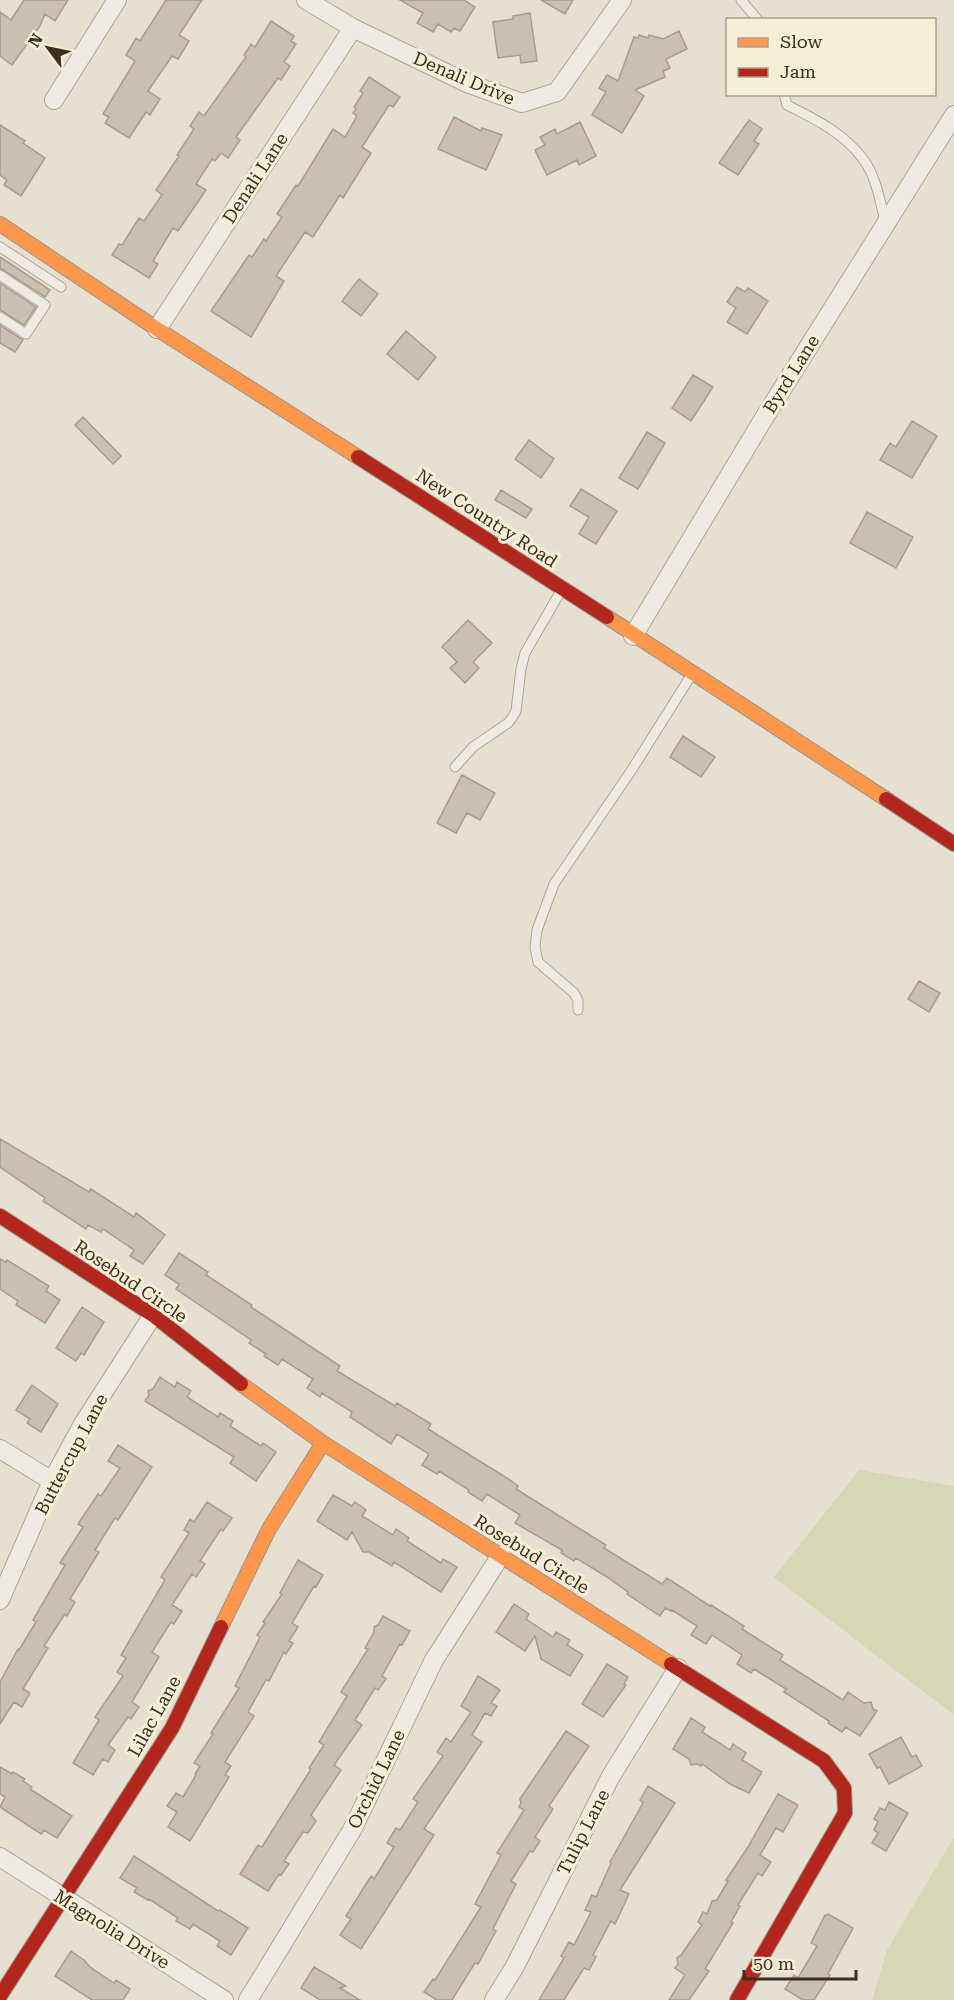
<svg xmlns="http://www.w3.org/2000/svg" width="954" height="2000" font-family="'Roboto Serif',serif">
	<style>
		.green { fill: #d6d7b3 }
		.building { fill: #cbbfb2; stroke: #a89c90; stroke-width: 1.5 }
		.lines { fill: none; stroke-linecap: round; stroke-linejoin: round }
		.lane-casing { stroke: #ada599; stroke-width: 11 }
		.street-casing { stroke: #ada599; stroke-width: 20 }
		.slow-casing { stroke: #9c958a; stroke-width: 16 }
		.jam-casing { stroke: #9c958a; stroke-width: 16 }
		.lane { stroke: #efebe3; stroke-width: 9 }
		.street { stroke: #efebe3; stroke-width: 18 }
		.slow { stroke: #ff974d; stroke-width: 14 }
		.jam { stroke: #b3261e; stroke-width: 14 }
		.labels { text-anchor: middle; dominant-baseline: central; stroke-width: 6; stroke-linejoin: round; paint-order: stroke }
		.street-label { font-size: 18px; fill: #3d2e20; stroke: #f7eed8 }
	</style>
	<rect width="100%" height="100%" fill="#e7e0d1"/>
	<!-- green -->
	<path class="green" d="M859,1470L954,1486V1715L774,1577Z
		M954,1837V2000H872L887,1950Z"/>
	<!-- building -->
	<path class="building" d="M24,0H68L55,21L45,14L40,26L12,65L0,56V12L11,20Z
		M166,0H202L179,35L189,41L178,59L172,56L148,91L160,99L150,115L146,112L129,138L105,123L109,117L103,114L135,61L126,55L136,38L140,41Z
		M400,0H464L475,7L460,31L454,28L451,32L438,24L433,32L417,23L423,13Z
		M541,0H573L565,14Z
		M530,13L537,61L521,63L520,55L498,58L493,22L513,19V16Z
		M271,21L294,36L291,41L296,44L284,62L290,66L281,80L278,78L236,137L240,140L228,158L221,153L215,161L212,159L196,184L206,190L178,231L173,228L153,261L158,264L149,278L112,255L119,244L122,245L139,218L144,221L162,195L156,190L179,156L177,155L194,129L190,126L199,112L204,116L246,57L244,55L251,44L255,47Z
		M679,31L687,49L666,59L670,68L663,71L665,77L635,90L644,96L622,133L592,115L606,92L599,88L607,75L618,81L634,37L638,38L639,35L648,38L649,35L663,39Z
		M369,77L400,97L393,107L389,105L362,147L371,153L343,198L340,195L313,237L305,232L276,276L284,281L251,337L211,311L249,255L252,257L264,239L266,241L282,217L277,214L296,185L298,186L333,129L345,137L357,116L353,113L356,109L354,107L363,93L360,91Z
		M454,117L481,131L482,128L502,135L486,170L438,149Z
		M749,120L762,129L754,141L759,144L738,175L719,163Z
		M580,122L596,156L579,165L577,160L547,175L535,150L545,145L540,137L555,129L557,134Z
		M0,125L25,141L23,143L45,158L21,196L4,185L7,180L0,175Z
		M0,257L50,290L45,297L0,268Z
		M359,279L378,294L361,316L342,301Z
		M0,283L36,307L24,325L0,310Z
		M737,287L745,292L748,288L768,301L747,334L727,322L736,308L727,302Z
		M0,325L23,340L15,352L0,343Z
		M406,331L436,357L418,380L387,354Z
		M693,375L713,387L691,421L672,408Z
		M83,417L121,456L113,464L75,425Z
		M912,421L937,436L912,478L880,460L890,443L896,447Z
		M647,432L665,443L638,489L619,478Z
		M529,440L554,459L541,478L515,459Z
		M581,489L617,511L596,544L579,534L589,517L570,506Z
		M501,490L532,509L526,518L495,500Z
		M867,512L913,537L896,568L850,543Z
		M468,620L492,643L473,662L479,668L465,683L450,668L457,662L442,647Z
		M683,736L715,757L701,777L670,757Z
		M462,775L495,793L480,820L467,813L456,833L437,823Z
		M919,981L940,993L929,1012L908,999Z
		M0,1139L89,1192L91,1189L134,1217L136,1213L165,1235L143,1264L130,1256L134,1250L103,1229L101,1232L88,1225L86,1229L43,1201L45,1198L0,1167Z
		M179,1253L208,1272L206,1275L252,1305L251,1307L340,1366L337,1371L395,1406L397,1403L431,1424L428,1429L510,1480L518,1486L516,1489L606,1545L604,1548L662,1584L667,1578L710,1606L711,1605L744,1626L742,1629L783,1655L780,1660L843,1700L848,1692L864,1703L871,1702L873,1709L877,1711L860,1736L846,1727L842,1732L828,1723L829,1721L784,1692L786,1689L754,1669L751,1673L737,1664L742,1655L712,1635L706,1644L691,1635L697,1626L672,1610L671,1611L665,1608L660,1616L627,1594L628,1592L607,1577L576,1558L574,1561L561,1553L562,1550L515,1523L520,1515L487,1494L482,1501L468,1492L469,1490L439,1471L437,1474L422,1465L429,1454L397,1434L391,1444L350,1417L352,1412L322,1393L320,1397L307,1388L313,1379L282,1359L278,1365L264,1356L266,1354L249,1343L251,1340L176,1289L179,1284L165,1275Z
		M0,1259L6,1262L7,1260L49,1286L46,1291L60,1300L45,1323L16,1305L18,1301L0,1289Z
		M82,1307L104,1322L84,1355L81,1353L76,1361L56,1348Z
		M160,1377L175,1387L177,1382L191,1391L187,1397L218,1417L220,1413L233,1421L230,1426L261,1446L263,1443L276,1452L256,1481L230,1463L234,1457L145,1401L149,1395L148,1391L153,1389Z
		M32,1385L58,1404L41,1432L27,1423L30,1419L16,1410Z
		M118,1445L152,1467L118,1520L115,1518L95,1550L99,1552L70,1599L75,1602L67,1616L65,1614L44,1646L48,1648L23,1689L30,1693L22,1707L14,1702L0,1724V1682L18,1649L19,1650L36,1622L33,1620L65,1565L60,1563L83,1527L78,1524L98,1494L101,1496L120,1468L108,1461Z
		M333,1495L352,1506L355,1502L366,1510L362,1516L393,1535L396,1529L409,1538L407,1541L441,1563L443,1559L457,1567L441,1592L394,1562L392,1566L369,1552H363L352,1532L347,1540L317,1521Z
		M207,1502L232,1518L223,1531L221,1529L200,1561L205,1564L196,1577L192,1574L172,1605L182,1611L174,1624L171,1622L152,1652L159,1657L132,1702L139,1707L131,1719L128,1717L108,1745L115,1750L108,1762L103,1759L93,1775L73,1763L99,1720L95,1717L123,1676L117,1672L126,1658L121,1655L165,1580L161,1577L189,1533L184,1530L190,1519L194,1522Z
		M298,1560L323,1575L316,1587L314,1586L292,1623L298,1627L289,1641L293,1643L286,1654L284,1652L269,1681L266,1680L248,1712L254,1716L225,1762L231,1766L225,1775L229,1777L190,1841L168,1827L177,1812L167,1806L176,1793L183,1797L196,1775L195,1774L200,1766L194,1763L213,1734L211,1733L239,1688L235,1686L260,1637L257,1635L265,1623L263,1622L282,1594L280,1593Z
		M514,1604L529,1614L526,1619L553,1637L556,1632L570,1640L567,1645L583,1655L570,1676L541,1659L535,1636L525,1651L496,1632Z
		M383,1616L410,1631L402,1645L400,1644L382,1676L386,1679L378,1690L375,1688L355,1720L362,1725L334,1765L341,1770L311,1815L316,1821L308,1833L303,1832L284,1861L289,1864L281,1875L279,1874L268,1891L240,1874L258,1845L262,1847L311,1769L309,1768L324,1745L319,1742L347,1696L341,1692L368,1649L365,1648L374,1632V1627L378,1625Z
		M607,1664L628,1677L624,1684L626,1685L603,1717L582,1704Z
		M478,1676L500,1690L491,1703L497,1706L491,1716L485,1713L472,1735L482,1742L424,1829L434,1835L361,1949L340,1935L351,1919L346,1916L371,1876L374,1879L394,1847L387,1843L396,1828L400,1830L418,1802L413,1799L443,1756L437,1752L446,1738L451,1742L471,1712L461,1706Z
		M691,1718L705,1727L702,1732L730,1750L733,1744L746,1753L742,1760L762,1772L749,1793L730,1784L702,1764L701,1766L697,1764L691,1765L689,1759L673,1749Z
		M566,1731L589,1746L549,1806L553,1809L535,1837L540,1841L533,1852L530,1851L511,1881L516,1884L493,1929L496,1931L478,1964L475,1963L452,2000H437L424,1992L433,1979L435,1980L481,1907L475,1904L501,1855L497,1853L524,1810L519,1807L521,1803L520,1799Z
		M901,1737L912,1757L916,1755L922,1766L889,1784L880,1767L877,1768L869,1754Z
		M0,1767L12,1774L13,1772L25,1779L23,1781L32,1787L30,1789L72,1816L57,1838L44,1830L41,1834L0,1807L5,1797L0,1794Z
		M648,1786L675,1803L620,1890L629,1894L615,1924L611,1921L593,1955L596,1957L589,1970L584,1968L564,2000H539L564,1958L561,1956L569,1942L574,1945L591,1912L585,1910L592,1895L596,1897L611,1863L610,1862L643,1803L640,1800Z
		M778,1794L798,1805L783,1832L776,1828L760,1855L771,1862L762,1876L758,1873L738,1905L740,1906L731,1922L733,1923L705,1969L709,1971L689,2000H669L685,1975L675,1968L678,1964L677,1958L681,1955L702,1925L698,1922L703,1912L707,1914L712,1901L717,1900L728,1881L726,1880L748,1847Z
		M889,1802L908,1813L886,1851L872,1843L878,1833L874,1830L878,1821L874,1819L880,1808L885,1810Z
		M134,1856L218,1911L220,1910L248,1928L231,1955L217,1946L220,1941L193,1924L190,1929L176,1921L178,1918L149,1899L148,1900L134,1892L137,1888L120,1878Z
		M828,1914L853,1928L828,1974L830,1975L814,2000H803L785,1989L794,1975L798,1978L817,1946L811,1943L825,1915L826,1916Z
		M71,1951L84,1960L90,1967L114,1983L116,1980L130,1989L123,2000H92L55,1976Z
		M314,1967L346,1986L340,1988L360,2000H320L301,1988Z"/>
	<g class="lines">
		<!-- lane casing -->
		<g class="lane-casing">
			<path id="lane" d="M741,0L758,20
				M784,94L787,105C815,119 844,133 863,159C876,176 880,201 885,221
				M0,247L61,287
				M0,275L45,305L26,334L0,317
				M455,767L473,747L508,723L512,718L516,711L521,669L525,653L562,589
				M578,1010V1000L574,993L538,962L535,947L537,930L554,884L631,771L692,674"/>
		</g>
		<!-- street casing -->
		<g class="street-casing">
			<path id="street" d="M306,0L353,28L467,83L522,103L557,92L622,0
				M54,100L117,0
				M157,329L353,28
				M633,636L764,418L954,115
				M0,1449L52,1481
				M0,1600L52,1481L83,1424L153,1315
				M0,1857L224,2000
				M248,2000L352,1830L434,1660L501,1555
				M494,2000L514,1968L611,1776L678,1668"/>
		</g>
		<!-- slow casing -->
		<g class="slow-casing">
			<path id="slow" d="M0,224L157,329L358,457
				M607,617L886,799
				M241,1384L323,1443L671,1664
				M221,1627L269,1529L323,1443"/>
		</g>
		<!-- jam casing -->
		<g class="jam-casing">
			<path id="jam" d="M358,457L607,617
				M886,799L954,844
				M0,1216L153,1315L241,1384
				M671,1664L824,1761L844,1788L845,1813L737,2000
				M0,1996L172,1728L221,1627"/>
		</g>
		<!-- lane -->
		<use href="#lane" class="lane"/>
		<!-- street -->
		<use href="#street" class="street"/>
		<!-- slow -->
		<use href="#slow" class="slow"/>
		<!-- jam -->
		<use href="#jam" class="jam"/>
	</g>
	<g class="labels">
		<!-- street labels -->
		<g class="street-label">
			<text transform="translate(464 78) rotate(23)">Denali Drive</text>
			<text transform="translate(255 178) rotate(-57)">Denali Lane</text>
			<text transform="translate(791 374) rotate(-58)">Byrd Lane</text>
			<text transform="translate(487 518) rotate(33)">New Country Road</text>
			<text transform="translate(131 1281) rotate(34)">Rosebud Circle</text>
			<text transform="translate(71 1454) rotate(-62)">Buttercup Lane</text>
			<text transform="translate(532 1554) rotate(32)">Rosebud Circle</text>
			<text transform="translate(154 1716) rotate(-61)">Lilac Lane</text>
			<text transform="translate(376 1779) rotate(-64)">Orchid Lane</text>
			<text transform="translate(583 1832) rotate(-63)">Tulip Lane</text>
			<text transform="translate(112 1929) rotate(32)">Magnolia Drive</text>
		</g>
	</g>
	<!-- legend -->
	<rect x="726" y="18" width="210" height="78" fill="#f7eed8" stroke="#ada18e" stroke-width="1.5"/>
	<rect x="738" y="38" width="30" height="9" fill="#ff974d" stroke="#ada18e" stroke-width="1.5"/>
	<text x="780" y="48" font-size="18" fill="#3d2e20">Slow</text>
	<rect x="738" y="68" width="30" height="9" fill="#b3261e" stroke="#ada18e" stroke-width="1.5"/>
	<text x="780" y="78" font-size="18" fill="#3d2e20">Jam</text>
	<!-- north arrow -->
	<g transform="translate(48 48) rotate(302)" stroke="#f7eed8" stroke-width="4.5" paint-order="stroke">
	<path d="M0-4.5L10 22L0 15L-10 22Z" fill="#3d2e20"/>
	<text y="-9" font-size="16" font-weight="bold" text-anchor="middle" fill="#3d2e20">N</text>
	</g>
	<!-- scale -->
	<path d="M744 1970v9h112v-9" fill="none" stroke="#3d2e20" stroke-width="3"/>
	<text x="753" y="1970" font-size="18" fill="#3d2e20" stroke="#f7eed8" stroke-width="4.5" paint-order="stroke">50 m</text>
</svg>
